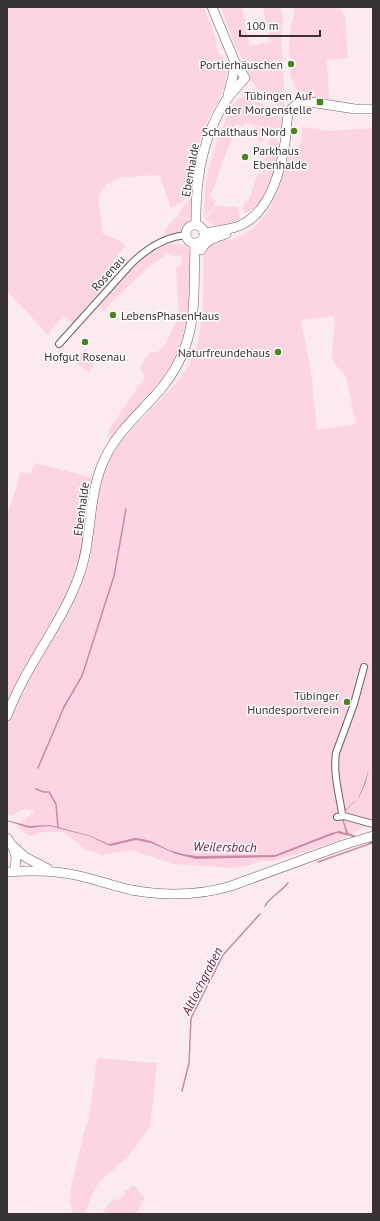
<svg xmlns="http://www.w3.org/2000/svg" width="380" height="1221" font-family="'PT Sans',sans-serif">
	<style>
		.green { fill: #fcd4e3; fill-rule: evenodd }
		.water { fill: #c98ba4 }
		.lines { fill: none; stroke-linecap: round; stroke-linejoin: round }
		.stream { stroke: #c98ba4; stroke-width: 1.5 }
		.street-casing { stroke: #6e6065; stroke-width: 8 }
		.secondary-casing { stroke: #6e6065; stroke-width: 10 }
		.street { stroke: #fff; stroke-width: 6 }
		.secondary { stroke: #fff; stroke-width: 9 }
		.poi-dot { fill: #4a8420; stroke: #fff; stroke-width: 1.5 }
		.labels { text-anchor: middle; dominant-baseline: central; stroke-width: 3; stroke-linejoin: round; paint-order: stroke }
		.poi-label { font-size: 12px; fill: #393235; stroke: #fff; text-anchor: end }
		.street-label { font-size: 12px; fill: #393235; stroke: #fff }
		.water-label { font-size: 13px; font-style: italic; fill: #62183e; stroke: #fff }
	</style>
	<rect width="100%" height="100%" fill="#fbeaf0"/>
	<!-- green -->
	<path class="green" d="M7,7H203L213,30L217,48L219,54L225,59L227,69L226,83L218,101L208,119L202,135L196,153L190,190L183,202L171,208L160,175L122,177L108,183L98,197L103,234L118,240L126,246L113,260L119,269L73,323L63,316L48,335L7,291Z
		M221,7H242L250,46L270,42L263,7H280L283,20L281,41L284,85V108L274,102L259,90L246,75L243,67V60L235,46Z
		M295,7H337L340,9L345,16L348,58L327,60L329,101L307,96L298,91L293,83L290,74L292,66V60L289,53L290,32Z
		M245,96C256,96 272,114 283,119L282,130C275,133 268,129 261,127C255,125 250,125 245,123L243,127L237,124L210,197L216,200L213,208L205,216L204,215L205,190L208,171L218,138L232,105L238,99Z
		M259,127L269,132L264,137L262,142L258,140L259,136L256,135L257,133L253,131L254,128Z
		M302,127L329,131L373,128V824L362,828L338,841L298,854L272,861H262L250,865L233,868L174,864L131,850L102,855L85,849L63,832H44L29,836L17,827L35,810H21L11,816L7,813V716L78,578L93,498L116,440L125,437C131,430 137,423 144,417C158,401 175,387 187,368C208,334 202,290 204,251C206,249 209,244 213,242C216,240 223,241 228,240C231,240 234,238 237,237C270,225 280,188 288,157L297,152L302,140ZM335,316L332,358L337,367L346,376L356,424L317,430L311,371L301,320Z
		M271,138L278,140C282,153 275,167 263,174L261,173L263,170L260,169L269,145L267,143Z
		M275,167L268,187L262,199L251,211L245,213L243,209L245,202L248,203L258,174L265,175Z
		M193,193L192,220L178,215C182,206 189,201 193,193Z
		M215,206L238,207L240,218C231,227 213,229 205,219L210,214Z
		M177,216L191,221C187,231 175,232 166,235L165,234L164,231Z
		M171,244H179L187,246L190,252V302L185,340L167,375L153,392L109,441L108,431L145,377L139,368L150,352H158L166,343L179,315L176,268L181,265L182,255L174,256L172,254L169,253L151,265L112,302L104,312L99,306C119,283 140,252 171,244Z
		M85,349L93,357V367L89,372L74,361Z
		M34,463L93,478L85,505L82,544L73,582L59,616L7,711V515L17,486L20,472L31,474Z
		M97,1058L157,1063L150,1127L130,1154L99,1182L91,1195L85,1214H73L70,1202L71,1188L86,1125L89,1120Z
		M134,1185L145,1199L136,1214H107L103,1211L114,1199L116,1201L126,1194L124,1191Z"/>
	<!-- water -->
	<path class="water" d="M373,762L369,768L366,782L359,798L344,812L342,816L348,833L373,842V844L350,836L337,833L275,857L196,859L176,854L151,843L136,840L110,846L89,836L49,826L29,828L7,821V820L29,826L50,825L88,835L109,844L135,838L142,839L151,841L169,850L183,854L196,856L275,855L331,833L339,831L346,833L341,816L343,812L354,802L358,799L365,781L369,768Z"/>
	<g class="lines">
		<!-- stream -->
		<path class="stream" d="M38,768L64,707L82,676L114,576L126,509
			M36,789L44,792H49L56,804L58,827
			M318,862L372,843
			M265,906C269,898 282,891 288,883
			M182,1091L189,1063L191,1018L223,955L260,914"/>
		<!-- street casing -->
		<g class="street-casing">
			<path id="street" d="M59,344L131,264C146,249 164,237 186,235
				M344,816L342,813C339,794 333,772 336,753L354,704L364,667
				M337,817L344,816L373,824"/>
		</g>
		<!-- secondary casing -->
		<g class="secondary-casing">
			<path id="secondary" d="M228,95L233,76L234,63
				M196,225C195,183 202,138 225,102C231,93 238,86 245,78L234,60L212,7
				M186 234a9 9 0 1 1 18 0a9 9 0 1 1-18 0Z
				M204,233C219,230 236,230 248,221C273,204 282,165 286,136C287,129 286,119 289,112C294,104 302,102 310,102L355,109H373
				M201,250C206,240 216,237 226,234
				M7,716C25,666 61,626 79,576C93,538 87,495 105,458C118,431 141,412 160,390C200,342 193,301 195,243
				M7,838C16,851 18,856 14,872
				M13,846L25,857L48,869
				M7,872C32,870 56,870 80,876C97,880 114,886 131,890C165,896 198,896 231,886L343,845L373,836"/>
		</g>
		<!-- street -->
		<use href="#street" class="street"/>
		<!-- secondary -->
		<use href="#secondary" class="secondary"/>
	</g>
	<!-- markers -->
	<g class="poi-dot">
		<circle cx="291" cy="64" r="4"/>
		<rect x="316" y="98" width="8" height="8" rx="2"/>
		<circle cx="294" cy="131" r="4"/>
		<circle cx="245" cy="157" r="4"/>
		<circle cx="113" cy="315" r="4"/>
		<circle cx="85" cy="342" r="4"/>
		<circle cx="278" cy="352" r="4"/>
		<circle cx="347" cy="702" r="4"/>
	</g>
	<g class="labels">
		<!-- poi labels -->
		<g class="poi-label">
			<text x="283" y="64">Portierhäuschen</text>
			<text x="312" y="95">Tübingen Auf<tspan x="312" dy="14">der Morgenstelle</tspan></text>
			<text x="286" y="131">Schalthaus Nord</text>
			<text x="253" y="150" text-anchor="start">Parkhaus<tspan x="253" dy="14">Ebenhalde</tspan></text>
			<text x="121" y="315" text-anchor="start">LebensPhasenHaus</text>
			<text x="270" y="352">Naturfreundehaus</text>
			<text x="85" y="356" text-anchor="middle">Hofgut Rosenau</text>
			<text x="339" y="695">Tübinger<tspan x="339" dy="14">Hundesportverein</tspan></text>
		</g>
		<!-- street labels -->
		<g class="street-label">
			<text transform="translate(190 170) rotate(-80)">Ebenhalde</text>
			<text transform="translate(108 273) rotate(-48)">Rosenau</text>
			<text transform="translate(81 509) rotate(-82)">Ebenhalde</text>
		</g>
		<!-- water labels -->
		<g class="water-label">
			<text transform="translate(225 847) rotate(1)">Weilersbach</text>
			<text transform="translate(202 981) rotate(-63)">Altlochgraben</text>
		</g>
	</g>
	<!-- border -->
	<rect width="380" height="1221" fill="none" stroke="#393235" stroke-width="16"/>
	<!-- scale -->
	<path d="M240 30v6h80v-6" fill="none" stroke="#393235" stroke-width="2"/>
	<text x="246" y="30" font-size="12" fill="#393235" stroke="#ffffff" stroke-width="3" paint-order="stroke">100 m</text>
</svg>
